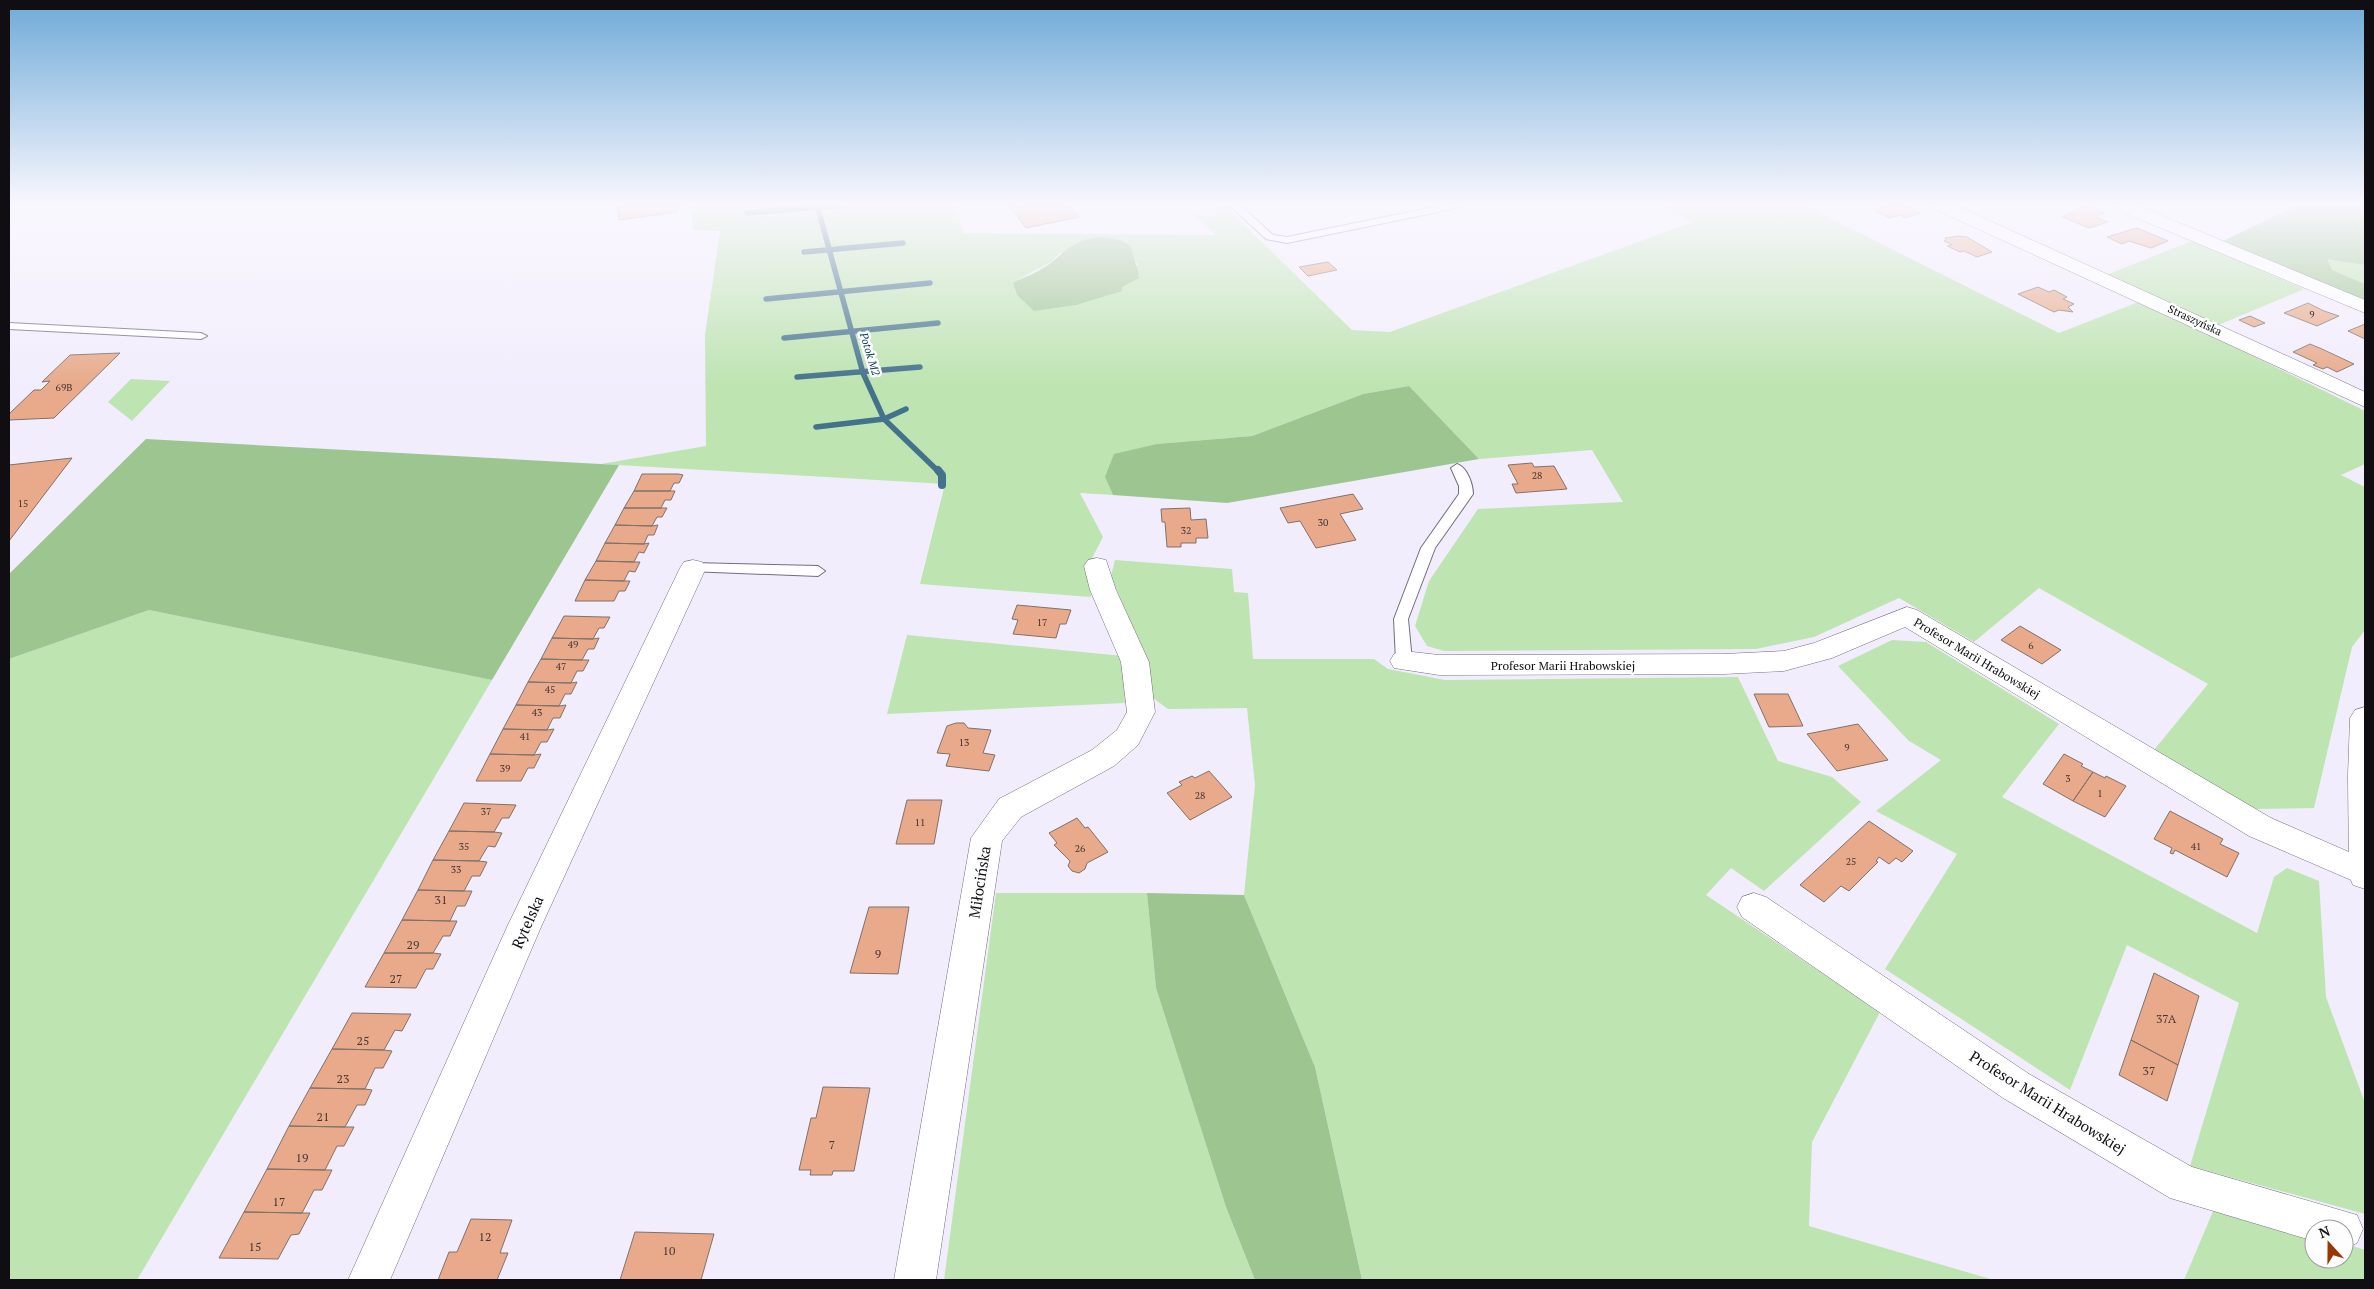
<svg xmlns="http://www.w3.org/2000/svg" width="2374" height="1289" font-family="'PT Serif',serif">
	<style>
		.green { fill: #bee4b1; fill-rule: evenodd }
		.forest { fill: #9dc590 }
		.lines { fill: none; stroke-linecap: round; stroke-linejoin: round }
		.stream-far1 { stroke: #44718b; stroke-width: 5.5 }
		.stream { stroke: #44718b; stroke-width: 8 }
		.building { fill: #e8aa8b; stroke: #80716a }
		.lane-casing { stroke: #736e7c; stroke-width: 2 }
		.street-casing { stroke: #736e7c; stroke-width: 1 }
		.secondary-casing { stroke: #736e7c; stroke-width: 1 }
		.lane { fill: #fff; fill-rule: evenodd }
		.street { fill: #fff; fill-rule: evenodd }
		.secondary { fill: #fff; fill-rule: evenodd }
		.labels { text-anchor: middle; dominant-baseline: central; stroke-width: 5; stroke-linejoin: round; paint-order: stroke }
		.number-label { font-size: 10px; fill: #463531 }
		.far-street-label { font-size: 11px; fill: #100e13; stroke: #fdfdfd }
		.far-water-label { font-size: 11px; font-style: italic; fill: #013c54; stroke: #fdfdfd }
		.street-label { font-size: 12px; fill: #100e13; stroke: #fdfdfd }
		.near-number-label { font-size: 12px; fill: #463531 }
		.near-street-label { font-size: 15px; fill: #100e13; stroke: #fdfdfd }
	</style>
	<rect width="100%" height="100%" fill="#f2edfc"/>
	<!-- green -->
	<path class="green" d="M691,205H955L964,233L1216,235L1194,215L1216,216L1218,207L1225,206L1352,330L1390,332L1693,222L1663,205H1804L2059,333L2141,301L2365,411V464L2341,475L2365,487V630L2352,647L2314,808L2254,809L2154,750L2208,684L2039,588L1974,642L1899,598L1814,637L1756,649L1444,651L1427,646L1415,626L1429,581L1478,509L1623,502L1592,450L1479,459L1409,386L1363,394L1252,436L1157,444L1105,477L1113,495L1080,493L1103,537L1089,564L1091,597L920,584L945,484L601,464L706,446L705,335L720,231L693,230ZM1131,246L1133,257L1138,265L1122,287L1013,282L1051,262L1060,253Z
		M2192,241L2304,289L2216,326L2106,275Z
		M2326,258L2365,265V284L2331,270Z
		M131,379L170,381L132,421L108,402Z
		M1115,560L1232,569L1234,592L1248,593L1253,659H1374L1388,669L1445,680L1738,677L1778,761L1832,777L1861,802L1764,891L1731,868L1706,895L1880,1012L1812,1142L1809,1226L1994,1280H1362L1315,1067L1244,895L1255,785L1247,708L1168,709L1153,698L1144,656L1111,576Z
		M149,610L492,680L137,1280H9V659Z
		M907,635L1123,656L1125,703L887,714Z
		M1892,640L1926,642L2059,724L2002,797L2257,933L2274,877L2287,868L2319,881L2326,997L2365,1103V1214L2190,1166L2239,1003L2127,945L2070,1090L1885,969L1957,854L1876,811L1941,760L1909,741L1838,666Z
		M996,893H1147L1156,988L1226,1207L1255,1280H944Z
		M2214,1209L2314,1234V1259H2344V1243L2365,1250V1280H2184Z"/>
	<!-- forest -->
	<path class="forest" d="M2298,205H2365V265L2327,259L2332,270L2365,284V302L2221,242Z
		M1100,237L1120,240L1131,246C1133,258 1138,266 1139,278L1122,287V291L1076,305L1034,311L1017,295L1013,282C1026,277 1041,271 1052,262C1067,249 1079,238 1100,237Z
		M1409,386L1479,459L1227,503L1113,495L1105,477L1114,454L1157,444L1252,436L1363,394Z
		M146,439L619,465L492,680L149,610L9,659V574Z
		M1147,893L1244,895L1315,1067L1362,1280H1255L1226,1207L1156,988Z"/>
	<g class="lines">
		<!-- stream-far1 -->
		<path class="stream-far1" d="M817,205L863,373L884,419L939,472
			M747,213L844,205
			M804,252L903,243
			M766,299L930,283
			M784,338L938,323
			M797,377L920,367
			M816,427L884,419L906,409"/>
		<!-- stream -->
		<path class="stream" d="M938,470L942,475V485"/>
	</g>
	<!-- building -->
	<path class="building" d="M617,205H677V212L619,220Z
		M1009,205H1069L1079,217L1026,228Z
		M1890,205H1907L1920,213L1906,218L1900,215L1890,218L1874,210Z
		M2087,206L2104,213L2095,216L2108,222L2089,228L2062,217Z
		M2137,228L2168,241L2151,248L2129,241L2122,244L2107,237Z
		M1959,236L1967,237L1992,252L1977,257L1964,251L1960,252L1947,246L1952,245L1944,241L1946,240L1945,238Z
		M1328,262L1337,270L1308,276L1299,267Z
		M2038,287L2049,292L2054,290L2067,297L2063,299L2074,304L2068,307L2073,312L2059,310L2054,312L2018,294Z
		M2308,303L2324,311L2339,316L2317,326L2284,313Z
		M2250,316L2265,323L2254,327L2239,320Z
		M2365,324V339L2348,331Z
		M2310,344L2322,349L2354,364L2337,372L2327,367L2323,369L2313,365L2317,363L2293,352Z
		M120,353L54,418L9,420V414L34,390H41L50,381L42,382L70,355Z
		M72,458L9,541V465Z
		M1532,463L1534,467L1554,466L1567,489L1516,493L1512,484H1518L1508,465Z
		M642,474H678L683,475L679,483H674L670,491H634Z
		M634,491H675L671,500H665L661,508H624Z
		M1353,494L1363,509L1340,514L1356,540L1316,548L1300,521L1288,523L1280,508Z
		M624,508H667L662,517H657L652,526L615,525Z
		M1190,508L1191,520L1206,519L1208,538H1196V543H1181V547H1167L1165,522H1162L1161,509Z
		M615,525L652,526L658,525L654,535H648L644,544L605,543Z
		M605,543L644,544L649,543L644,553L639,552L634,562L596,561Z
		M596,561L634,562H640L635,572L629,571L624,581L585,580Z
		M585,580L624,581H630L625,591H619L614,601H575Z
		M1017,605L1071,610L1066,624H1060L1056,638L1013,634L1018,620L1012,619Z
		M564,616L604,617H610L604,628H599L593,639L552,638Z
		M2020,626L2061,650L2042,664L2001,640Z
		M552,638L593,639L599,638L594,649H588L582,660L541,659Z
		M541,659L582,660H589L583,671H577L571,683L528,682Z
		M528,682L571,683L577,682L571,694H565L559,706L516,705Z
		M1754,694H1788L1803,726L1769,727Z
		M516,705L559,706L566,705L560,718H553L547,730L503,729Z
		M956,723H964L968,728L991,730L983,753L995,755L989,771L946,766L950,754L937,753L947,726Z
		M1858,724L1888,760L1837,771L1807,734Z
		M503,729L547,730L554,729L547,742H541L534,755L490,754Z
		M490,754L534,755L541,754L534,768H528L521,781H476Z
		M2064,754L2083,764L2081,766L2093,772L2073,801L2043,784Z
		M1209,771L1232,797L1190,820L1167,793L1182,785L1179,782L1192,776L1195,778Z
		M2093,772L2105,778L2106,776L2126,786L2105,817L2073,801Z
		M907,800H942L934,844H896Z
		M464,803L516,805L509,818H502L494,832L449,831Z
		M2170,811L2223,839L2220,844L2239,853L2227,877L2175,850L2173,854L2170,853L2172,848L2154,839Z
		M1077,818L1085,828L1088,827L1108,852L1087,863L1085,869L1079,873L1072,871L1068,866L1070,861L1054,845L1057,843L1049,833Z
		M1869,821L1913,851L1902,862L1896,858L1889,864L1879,857L1876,861L1878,862L1849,891L1841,886L1824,902L1800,885Z
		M449,831L494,832L502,833L495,847L488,846L479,861L433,860Z
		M433,860L479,861L487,862L480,876H472L464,891L418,890Z
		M418,890L464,891H472L465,906H457L450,921L402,920Z
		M869,907H909L898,974L850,973Z
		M402,920L450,921H457L450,936H443L433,953H384Z
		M384,953H433L441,954L433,969H426L416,988L365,987Z
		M2154,973L2199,996L2178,1065L2131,1040Z
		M352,1013L402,1014H411L402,1031L395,1030L384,1050L332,1049Z
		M2131,1040L2178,1065L2167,1101L2119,1075Z
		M332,1049L384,1050L392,1051L383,1068H375L365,1089L310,1088Z
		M823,1087L870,1088L854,1171H833L832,1175H810L811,1170H799L811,1118H816Z
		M310,1088L365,1089L372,1090L365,1105H357L345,1127L289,1126Z
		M289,1126L345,1127H354L344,1146H337L325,1170L267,1169Z
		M267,1169L325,1170H332L322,1190H314L302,1213L244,1212Z
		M244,1212L302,1213H310L299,1234L291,1235L278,1259L219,1258Z
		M471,1219L512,1220L500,1253H508L497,1280H438L449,1252H457Z
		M635,1232L714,1234L701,1280H620Z"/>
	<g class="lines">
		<!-- lane casing -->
		<g class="lane-casing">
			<path id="lane" d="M1229,205H1240L1273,235L1287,237L1444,205L1458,206L1453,209L1287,243L1266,239Z
				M9,323L201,333L207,336L201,339L9,329Z
				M1457,464C1467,467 1473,484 1473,494L1435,548L1408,619L1412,661L1409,665H1399L1396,661L1394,619L1421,548L1459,494V486L1451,468Z
				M693,563L818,566L825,571L818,576L688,571L686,568L688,565Z"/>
		</g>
		<!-- street casing -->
		<g class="street-casing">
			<path id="street" d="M1931,205H1955L2320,371L2365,392V407L1987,233L1934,209Z
				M2112,205H2136L2365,300V313L2115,209Z
				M1097,558L1106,560L1116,590L1149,662L1155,712L1138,745L1114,766L1021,817L1002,841L936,1280H894L971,838L999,799L1092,750L1117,730L1127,712L1121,662L1090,590L1084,566L1088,560Z
				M693,560L702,562L706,568L541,927L390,1280H348L507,927L680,568L684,562Z
				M1907,607L1917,610L2271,818L2365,859V886L2249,836L1905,627L1832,658L1784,671L1724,674L1439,675L1394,668L1390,661L1394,654L1404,651L1439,655L1724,654L1784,651L1814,643Z
				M1754,893L1766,897L2029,1074L2192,1167L2357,1215L2363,1229L2357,1243L2344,1249V1229H2314V1241L2170,1198L2003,1098L1742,917L1737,907L1742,897Z"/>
		</g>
		<!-- secondary casing -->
		<g class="secondary-casing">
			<path id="secondary" d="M2365,707V889L2353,885L2349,876L2348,776L2350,718L2355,710Z"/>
		</g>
		<!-- lane -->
		<use href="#lane" class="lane"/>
		<!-- street -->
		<use href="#street" class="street"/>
		<!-- secondary -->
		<use href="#secondary" class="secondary"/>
	</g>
	<!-- sky -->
	<linearGradient id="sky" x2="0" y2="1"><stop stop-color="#6faad8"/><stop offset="0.53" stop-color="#f9f7fe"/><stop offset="1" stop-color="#f9f7fe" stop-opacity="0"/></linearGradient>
	<rect width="2374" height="385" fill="url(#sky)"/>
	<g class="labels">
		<!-- number labels -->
		<g class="number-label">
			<text x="2312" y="314">9</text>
			<text x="64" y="387">69B</text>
			<text x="1537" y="475">28</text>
			<text x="23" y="503">15</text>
			<text x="1323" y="522">30</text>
			<text x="1186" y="530">32</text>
			<text x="1042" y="622">17</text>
			<text x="573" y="644">49</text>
			<text x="2031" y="645">6</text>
			<text x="561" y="666">47</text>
			<text x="550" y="689">45</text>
			<text x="537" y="712">43</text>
			<text x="525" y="736">41</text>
			<text x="964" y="742">13</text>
			<text x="1847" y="747">9</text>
			<text x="505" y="768">39</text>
			<text x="2068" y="778">3</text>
			<text x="2100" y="793">1</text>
			<text x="1200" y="795">28</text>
			<text x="486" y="811">37</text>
			<text x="920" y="822">11</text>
			<text x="464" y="846">35</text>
			<text x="2196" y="846">41</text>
			<text x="1080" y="848">26</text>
			<text x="1851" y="861">25</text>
			<text x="456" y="869">33</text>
		</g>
		<!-- far-street labels -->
		<g class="far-street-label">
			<text transform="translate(2195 320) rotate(25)">Straszyńska</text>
		</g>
		<!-- far-water labels -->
		<g class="far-water-label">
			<text transform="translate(870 354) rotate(73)">Potok M2</text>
		</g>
		<!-- street labels -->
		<g class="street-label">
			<text transform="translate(1977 658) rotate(31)">Profesor Marii Hrabowskiej</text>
			<text x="1563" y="665">Profesor Marii Hrabowskiej</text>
		</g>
		<!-- near-number labels -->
		<g class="near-number-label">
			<text x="441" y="899">31</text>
			<text x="413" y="944">29</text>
			<text x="878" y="953">9</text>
			<text x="396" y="978">27</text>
			<text x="2166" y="1018">37A</text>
			<text x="363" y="1040">25</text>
			<text x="2149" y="1070">37</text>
			<text x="343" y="1078">23</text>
			<text x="323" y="1116">21</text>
			<text x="832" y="1144">7</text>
			<text x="302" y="1157">19</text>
			<text x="279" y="1201">17</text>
			<text x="485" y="1236">12</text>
			<text x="255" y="1246">15</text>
			<text x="669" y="1250">10</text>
		</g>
		<!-- near-street labels -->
		<g class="near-street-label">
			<text transform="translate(979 882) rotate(-81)">Miłocińska</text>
			<text transform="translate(527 922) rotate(-66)">Rytelska</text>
			<text transform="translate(2048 1102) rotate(32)">Profesor Marii Hrabowskiej</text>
		</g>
	</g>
	<!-- border -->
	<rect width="2374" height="1289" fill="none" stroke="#100e13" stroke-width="20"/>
	<!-- north arrow -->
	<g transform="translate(2329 1244) rotate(339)"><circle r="24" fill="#fdfdfd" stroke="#9e9d9f"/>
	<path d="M0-4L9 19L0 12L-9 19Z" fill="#9b3703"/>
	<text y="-8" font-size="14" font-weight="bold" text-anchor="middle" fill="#100e13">N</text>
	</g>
</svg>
